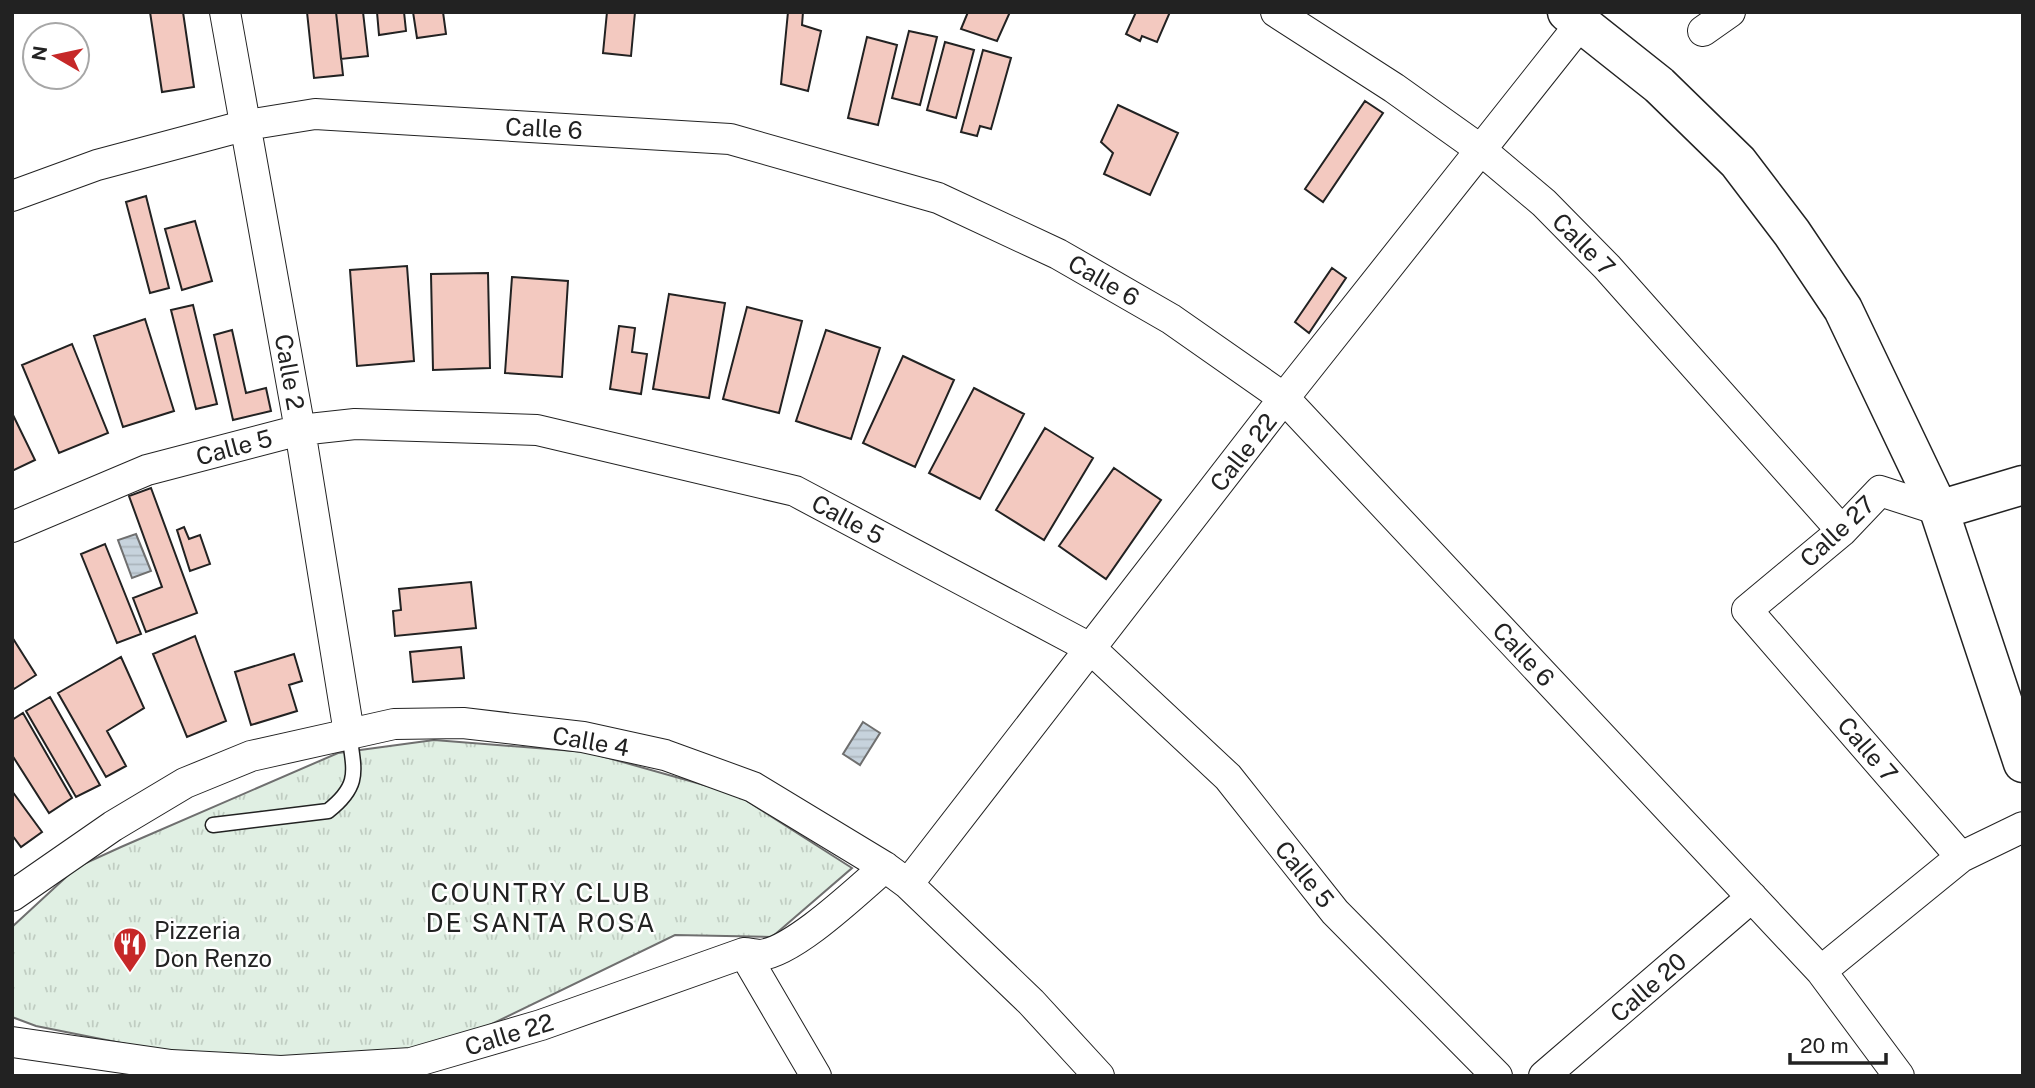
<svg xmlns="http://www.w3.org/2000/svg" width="2035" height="1088" font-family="'Public Sans',sans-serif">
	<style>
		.park { fill: url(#park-tufts); stroke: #6f6f6f; stroke-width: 2 }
		.water { fill: url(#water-rules); stroke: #6f6f6f; stroke-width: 2 }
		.building { fill: #f3c9c0; stroke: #222; stroke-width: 2 }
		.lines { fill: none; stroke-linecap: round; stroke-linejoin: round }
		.lane-casing { stroke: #222; stroke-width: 17 }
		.street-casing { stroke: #222; stroke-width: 32 }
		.secondary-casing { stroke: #222; stroke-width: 41 }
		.lane { stroke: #fff; stroke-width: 14 }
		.street { stroke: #fff; stroke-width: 30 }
		.secondary { stroke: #fff; stroke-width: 38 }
		.labels { text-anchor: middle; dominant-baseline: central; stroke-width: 5; stroke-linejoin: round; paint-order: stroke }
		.street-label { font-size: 24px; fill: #222; stroke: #fff }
		.poi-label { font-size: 24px; fill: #222; stroke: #fff; text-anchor: start }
		.neighbourhood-label { font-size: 26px; letter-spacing: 2px; fill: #222; stroke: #fff }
	</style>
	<defs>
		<pattern id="park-tufts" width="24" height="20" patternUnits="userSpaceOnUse" patternTransform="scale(1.75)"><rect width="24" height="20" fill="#e0efe3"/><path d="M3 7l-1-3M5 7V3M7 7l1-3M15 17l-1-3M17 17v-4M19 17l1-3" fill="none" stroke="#c0cdc2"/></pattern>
		<pattern id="water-rules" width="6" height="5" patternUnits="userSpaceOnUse" patternTransform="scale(1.75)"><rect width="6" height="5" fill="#c7d3dd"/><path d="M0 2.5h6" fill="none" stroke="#abb5bd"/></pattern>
	</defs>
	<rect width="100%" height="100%" fill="#fff"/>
	<!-- park -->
	<path class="park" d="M434,740L587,752L736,794L852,868L772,937L675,935L467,1036L397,1058L245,1060L156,1050L36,1026L12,1017V927L77,867L121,847L338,753Z"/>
	<!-- water -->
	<path class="water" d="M136,534L151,571L132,578L118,540Z
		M863,722L880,733L860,765L843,754Z"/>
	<!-- building -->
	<path class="building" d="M150,12H183L194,87L162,92Z
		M307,12H336L343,75L314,78Z
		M336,12H363L368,56L341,59Z
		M377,12H404L406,31L379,35Z
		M413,12H443L446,34L417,38Z
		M607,12H635L631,56L603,53Z
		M788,12H803L802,25L821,31L808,91L781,84Z
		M968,12H1010L997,41L961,29Z
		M1136,12H1170L1157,42L1142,36L1140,41L1126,34Z
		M909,31L937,37L920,105L892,98Z
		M867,37L897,45L878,125L848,118Z
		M945,42L974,50L956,118L927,110Z
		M983,50L1011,58L991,129L980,126L977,136L961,132Z
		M1365,101L1383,113L1323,202L1305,189Z
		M1118,105L1178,133L1150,195L1104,174L1113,153L1101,142Z
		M146,196L169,288L150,293L126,202Z
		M195,221L212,281L182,290L165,229Z
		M407,266L414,361L357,366L350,270Z
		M1332,268L1346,278L1309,333L1295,322Z
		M488,273L490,368L433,370L431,274Z
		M512,277L568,281L562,377L505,373Z
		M669,294L725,303L709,398L653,389Z
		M193,305L217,404L196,409L171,310Z
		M747,307L802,321L779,413L723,399Z
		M145,319L174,411L123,427L94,336Z
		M619,326L635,328L632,352L647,354L641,394L610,389Z
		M232,330L246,393L266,388L271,411L233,420L214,335Z
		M826,330L880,348L851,439L796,421Z
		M72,344L108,433L59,453L22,365Z
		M903,356L954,380L915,467L863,443Z
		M974,388L1024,414L980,499L929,473Z
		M12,413L35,460L12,471Z
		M1045,428L1093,458L1044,540L996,510Z
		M1114,468L1161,500L1106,579L1059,546Z
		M151,488L197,613L146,632L133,598L162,587L129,496Z
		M184,527L189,539L200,535L210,564L190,571L177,530Z
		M105,544L141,634L117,643L81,554Z
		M471,582L476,628L395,636L393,611L401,610L399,589Z
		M195,636L226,721L187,737L153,654Z
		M12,637L36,675L14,689L12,686Z
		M461,647L464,678L413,682L410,652Z
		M294,654L302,681L289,685L297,711L251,725L235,672Z
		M121,657L144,708L107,731L126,766L106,777L58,693Z
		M50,697L100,785L76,797L26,711Z
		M23,713L72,798L49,813L12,755V720Z
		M12,791L42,832L21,847L12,835Z"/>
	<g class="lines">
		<!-- lane casing -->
		<g class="lane-casing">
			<path id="lane" d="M213,825L328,811C361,785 354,771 349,733"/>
		</g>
		<!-- street casing -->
		<g class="street-casing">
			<path id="street" d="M225,12L300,430L349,733
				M1276,12L1394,88L1481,150L1544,203L1607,267L1842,531
				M1703,31L1730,12
				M12,196L97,165L247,125L315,114L730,139L938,198L1058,254L1171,319L1284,398L1821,971L1899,1076
				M1939,510L1880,491L1842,531L1747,610L1961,857
				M12,527L147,470L300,430L355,424L537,430L795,491L1090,648L1228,777L1335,912L1497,1076
				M908,884L1284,398L1582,22
				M12,896L113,826L185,783L251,756L394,724L463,723L583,737L665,755L753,787L885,867L908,884L1031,1002L1099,1076
				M744,953L816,1076
				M1821,971L1961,857L2023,827
				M12,1042L171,1065L281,1071L411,1063L541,1025L744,953C749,953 756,955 761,955C795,951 858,890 885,867
				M1544,1076L1752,897"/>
		</g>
		<!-- secondary casing -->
		<g class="secondary-casing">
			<path id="secondary" d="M1567,12L1659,85L1738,162L1792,233L1843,309L1939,510L2023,763
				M1939,510L2023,485"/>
		</g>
		<!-- lane -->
		<use href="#lane" class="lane"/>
		<!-- street -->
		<use href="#street" class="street"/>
		<!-- secondary -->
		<use href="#secondary" class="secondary"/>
	</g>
	<!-- icons -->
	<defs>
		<g id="restaurant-pin" transform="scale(1.75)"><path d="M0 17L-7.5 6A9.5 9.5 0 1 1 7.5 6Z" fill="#c62828" stroke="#fff"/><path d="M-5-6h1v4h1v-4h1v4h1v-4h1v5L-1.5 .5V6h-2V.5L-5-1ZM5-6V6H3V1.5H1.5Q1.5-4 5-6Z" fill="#fff"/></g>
	</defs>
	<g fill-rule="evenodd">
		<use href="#restaurant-pin" x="130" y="944"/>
	</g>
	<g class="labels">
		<!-- street labels -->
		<g class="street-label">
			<text transform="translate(544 128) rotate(3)">Calle 6</text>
			<text transform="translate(1584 244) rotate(45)">Calle 7</text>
			<text transform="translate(1104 280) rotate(30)">Calle 6</text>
			<text transform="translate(290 372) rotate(80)">Calle 2</text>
			<text transform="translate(234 447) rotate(-15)">Calle 5</text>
			<text transform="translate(1243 452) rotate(-52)">Calle 22</text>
			<text transform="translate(848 519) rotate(28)">Calle 5</text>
			<text transform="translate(1837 531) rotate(-43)">Calle 27</text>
			<text transform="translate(1524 654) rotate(47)">Calle 6</text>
			<text transform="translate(591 741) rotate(10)">Calle 4</text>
			<text transform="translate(1868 749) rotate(49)">Calle 7</text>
			<text transform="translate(1305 874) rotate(51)">Calle 5</text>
			<text transform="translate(1648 987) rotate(-41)">Calle 20</text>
			<text transform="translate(509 1034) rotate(-17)">Calle 22</text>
		</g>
		<!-- poi labels -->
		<g class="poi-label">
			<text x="154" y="930">Pizzeria<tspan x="154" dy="28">Don Renzo</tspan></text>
		</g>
		<!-- neighbourhood labels -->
		<g class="neighbourhood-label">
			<text x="541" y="892">COUNTRY CLUB<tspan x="541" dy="30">DE SANTA ROSA</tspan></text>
		</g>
	</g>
	<!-- border -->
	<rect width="2035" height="1088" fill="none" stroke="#222222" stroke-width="28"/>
	<!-- north arrow -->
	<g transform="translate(56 56) rotate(279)"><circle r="33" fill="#ffffff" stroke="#a7a7a7" stroke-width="2"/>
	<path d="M0-5L12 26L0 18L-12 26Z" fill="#c62828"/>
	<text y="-10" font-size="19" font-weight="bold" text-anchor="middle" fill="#222222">N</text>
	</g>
	<!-- scale -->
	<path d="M1790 1053v10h96v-10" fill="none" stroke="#222222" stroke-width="3.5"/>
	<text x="1800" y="1053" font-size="21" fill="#222222" stroke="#ffffff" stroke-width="5" paint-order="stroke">20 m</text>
</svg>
